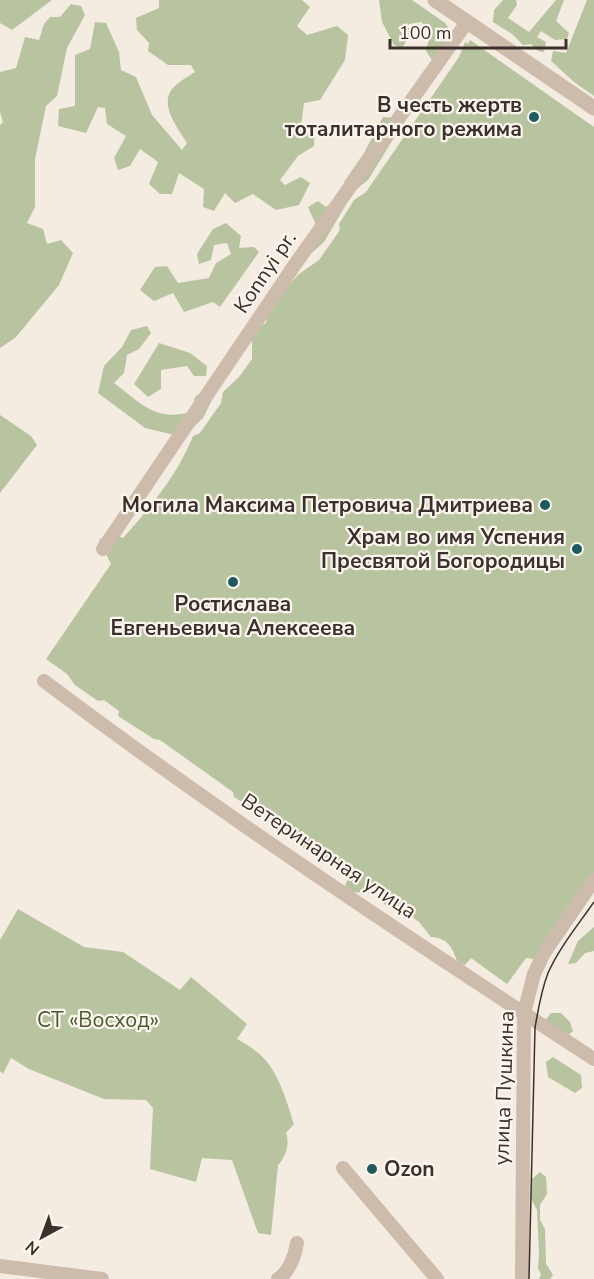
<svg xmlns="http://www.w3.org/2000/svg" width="594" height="1279" font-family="'Nunito Sans',sans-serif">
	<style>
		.green { fill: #b8c4a0 }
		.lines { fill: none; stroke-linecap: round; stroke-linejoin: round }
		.minor { stroke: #cdbbac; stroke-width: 14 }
		.tertiary { stroke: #cdbbac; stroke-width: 15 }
		.tram { stroke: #3b302b; stroke-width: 1.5 }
		.poi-dot { fill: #1f5a5e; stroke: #fbf5ee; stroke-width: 2 }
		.labels { text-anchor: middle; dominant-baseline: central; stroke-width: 4.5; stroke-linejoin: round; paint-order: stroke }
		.poi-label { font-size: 21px; font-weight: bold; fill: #3b302b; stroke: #fbf5ee; text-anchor: end }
		.street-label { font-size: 21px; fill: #3b302b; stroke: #fbf5ee }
		.park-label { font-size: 21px; fill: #4a5a2e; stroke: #fbf5ee }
	</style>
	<rect width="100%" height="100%" fill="#f4ebe1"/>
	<!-- green -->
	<path class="green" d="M0,0H52L12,30L0,23Z
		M159,0H302L310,7L297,26L307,35L337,26L348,35L345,60L320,100L304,103L301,126L315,127L314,146L298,156L280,180L285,185L301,177L310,183L299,205L276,210L253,194L235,203L225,193L214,211L203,207L204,189L179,173L172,194H160L149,184L158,162L140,149L130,166L118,170L114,158L126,136L107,124L105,108L98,107L86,133L58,126L59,109L75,106V55L90,49L95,22L106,23L119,52L121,70L136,77L152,115L182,150L187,143C177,127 157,102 175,86C181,80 189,76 195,72L191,65H168L148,51L149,43L137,30L136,18L159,8Z
		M379,0H412L445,23L454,36L434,63L426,51L431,30L421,22L409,24V37L402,48L394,45L382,22Z
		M503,0H516L517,5L508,18L529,32L556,0H564L556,21L569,33L567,39L555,40L541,31L537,37L546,42L544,52L538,51L531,44L523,45L512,34L493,22L494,10Z
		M587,0H594V96L574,82L551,61L553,51L566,53Z
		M71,4L81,6L85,15L67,48L57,96L46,106L35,159V207L27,223L43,229L47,244L61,240L73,253L59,285L16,337L0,348V125L3,122L0,112V72L16,68L25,37L39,40L44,24L50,17H60Z
		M470,40L594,127V873L588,876L583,891L534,959L526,958L507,984L471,958L465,965L458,963C452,948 449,938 431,937L419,922L396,906H386L376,894L353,892L345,886L350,874L334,863L326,864L322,862V855L311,847L303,848L293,840L285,828L234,797L233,792L160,740L154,739L118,716L119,711L104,700L98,701L75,685L67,674L46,659L111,564L99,540L109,533L123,538C150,508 178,474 193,436L200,433L221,403L223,392L239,377L252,359V331L266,323L269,308L299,274L319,260L340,230L339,224L354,200L366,192L459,57L465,42L468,44Z
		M383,117L396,118L400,128L368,180L354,191L324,242L306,258L299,255L298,248L316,225L308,207L318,201L326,207L345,193L344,182L364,153Z
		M226,223L241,236L239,248L254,247L259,252L220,307L213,302L184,312L173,293L154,301L140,290L155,267L167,266L178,283L209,278L216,263L231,254L227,243L214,245L211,260L199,264L197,254L213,229Z
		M147,326L151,333L139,349L127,355L124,373L114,383C141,403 155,422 191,412L195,397L209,386L216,392L203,418L183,437L145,428L98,393L104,366L122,347L131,330Z
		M159,343L190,353L207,366L206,376H194L187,366L161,370V389L148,397L134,384Z
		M0,415L31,436L37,445L0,493Z
		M18,909L84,947L123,952L180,990L191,977L247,1024L237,1039C244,1043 251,1047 257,1052C278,1068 286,1100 294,1124L286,1133C290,1143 286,1157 278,1165L271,1235L258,1233L232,1160L202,1158L196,1182L150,1169L153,1108L146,1100L104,1099L29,1069L11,1058L3,1074L0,1071V940Z
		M594,927V951L585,953L576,963L568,964L578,941Z
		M551,1013H561L570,1022L573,1031L560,1042L544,1022Z
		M553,1057L581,1075L582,1088L575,1093L548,1077L546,1062Z
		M540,1172L546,1177L547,1194L540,1205V1220L545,1229L546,1264L553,1275L550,1279H539L541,1275L538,1268L539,1253L537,1210L531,1199L532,1179Z"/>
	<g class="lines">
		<!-- minor -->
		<path class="minor" d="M103,549L296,263L467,22
			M44,681C222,815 408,938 594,1059
			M343,1168L437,1279
			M0,1266L102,1279
			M278,1279C289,1272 295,1256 297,1243
			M522,1279L524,1013L534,974L544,953L594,880"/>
		<!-- tertiary -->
		<path class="tertiary" d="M435,0L594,108"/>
		<!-- tram -->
		<path class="tram" d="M529,1279L535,1028C538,1010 541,991 548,973C559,948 578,925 594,902"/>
	</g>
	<!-- markers -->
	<g class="poi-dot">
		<circle cx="534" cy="117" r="6"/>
		<circle cx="545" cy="505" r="6"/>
		<circle cx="577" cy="549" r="6"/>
		<circle cx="233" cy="582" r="6"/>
		<circle cx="372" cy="1169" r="6"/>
	</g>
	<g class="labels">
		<!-- poi labels -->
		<g class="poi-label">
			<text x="522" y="105">В честь жертв<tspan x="522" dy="24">тоталитарного режима</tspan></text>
			<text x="533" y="505">Могила Максима Петровича Дмитриева</text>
			<text x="565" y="537">Храм во имя Успения<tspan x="565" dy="24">Пресвятой Богородицы</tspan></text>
			<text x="233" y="604" text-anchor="middle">Ростислава<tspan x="233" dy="24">Евгеньевича Алексеева</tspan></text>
			<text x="384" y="1169" text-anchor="start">Ozon</text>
		</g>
		<!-- street labels -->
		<g class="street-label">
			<text transform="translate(265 272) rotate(-56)">Konnyi pr.</text>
			<text transform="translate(329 856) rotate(34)">Ветеринарная улица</text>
			<text transform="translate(504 1088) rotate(-88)">улица Пушкина</text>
		</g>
		<!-- park labels -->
		<g class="park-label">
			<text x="98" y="1020">СТ «Восход»</text>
		</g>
	</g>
	<!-- north arrow -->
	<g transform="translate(42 1237) rotate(221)" stroke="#fbf5ee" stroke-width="4.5" paint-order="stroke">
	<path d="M0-4.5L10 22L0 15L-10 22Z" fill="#3b302b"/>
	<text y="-9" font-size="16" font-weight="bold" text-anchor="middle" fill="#3b302b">N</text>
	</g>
	<!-- scale -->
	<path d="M390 39v9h176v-9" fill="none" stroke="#3b302b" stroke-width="3"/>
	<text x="399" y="39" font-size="18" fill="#3b302b" stroke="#fbf5ee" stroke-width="4.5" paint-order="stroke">100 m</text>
</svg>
